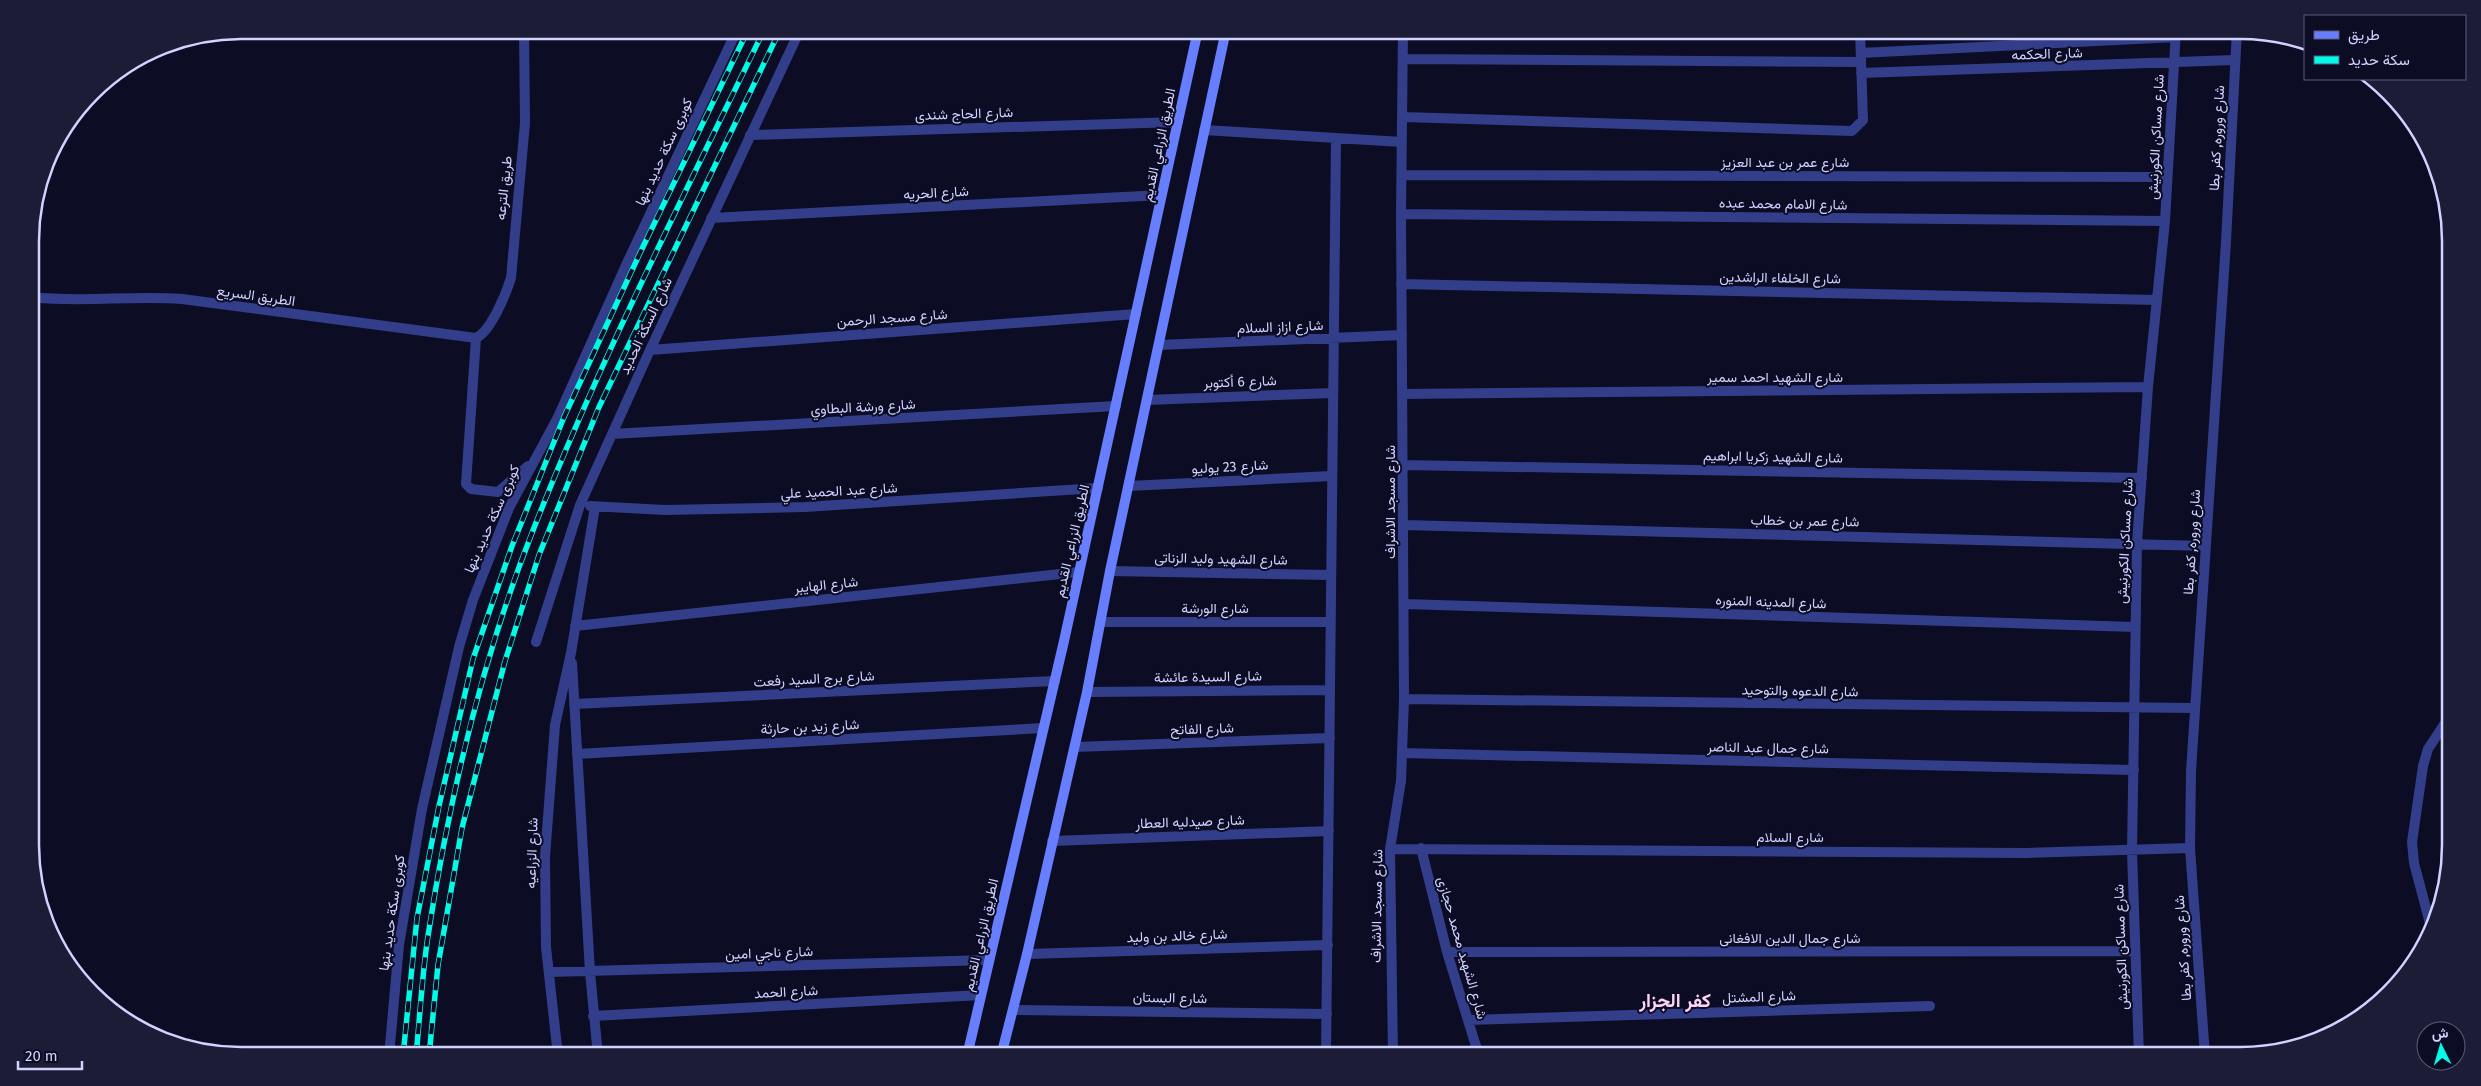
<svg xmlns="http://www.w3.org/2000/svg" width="2481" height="1086" font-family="'Fira Sans',Vazirmatn,sans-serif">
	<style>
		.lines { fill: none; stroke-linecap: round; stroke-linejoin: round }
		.minor { stroke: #323e89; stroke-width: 10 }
		.tertiary { stroke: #323e89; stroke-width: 10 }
		.secondary { stroke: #677eff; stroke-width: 10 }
		.rail-casing { stroke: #00fbe7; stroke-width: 5.5 }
		.rail { stroke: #0c0c25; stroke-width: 4; stroke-dasharray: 11; stroke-linecap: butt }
		.labels { text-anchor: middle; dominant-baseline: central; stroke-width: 4; stroke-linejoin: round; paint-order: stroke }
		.street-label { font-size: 14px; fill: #d0d3ff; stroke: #0c0c25 }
		.district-label { font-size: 19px; font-weight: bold; fill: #ffd2f7; stroke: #0c0c25 }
		.rim { fill: none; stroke: #d0d3ff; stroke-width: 2.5 }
	</style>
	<rect width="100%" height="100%" fill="#0c0c25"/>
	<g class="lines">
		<!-- minor -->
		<path class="minor" d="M1861,53L2176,37
			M1403,59L1861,62
			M1861,73L2235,60
			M1403,117L1852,131L1863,120L1860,30
			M1204,130L1402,142
			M750,135L1178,122
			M1402,175L2167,177
			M1401,214L2165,221
			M711,218L1162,195
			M1401,284L2157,300
			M31,297C81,303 131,295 182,299L476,338
			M476,338C491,331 506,294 511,278L525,123L524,30
			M476,338L466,484L471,489L498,492L528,466
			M1159,345L1402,335
			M650,350L1136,314
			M1402,394L2148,387
			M1147,400L1333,393
			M612,434L1116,406
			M1404,465L2142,478
			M1129,486L1332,476
			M590,506L665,510L805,507L1098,488
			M1404,525L2205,546
			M1110,571L1331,575
			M1405,604L2135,627
			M1100,622H1331
			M575,626L1079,572
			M536,642L580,505L650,350L800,30
			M572,663L590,972L598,1056
			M1087,692L1330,690
			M1404,699L2195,708
			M574,704L1055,681
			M1075,747L1330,738
			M1402,753L2134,770
			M577,754L1043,728
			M1052,841L1329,831
			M1421,848L1447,952L1479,1056
			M1390,849L2027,853L2190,848
			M2432,931L2414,863L2412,842L2423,766L2428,749L2451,714
			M1447,952L2134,951
			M1027,954L1328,945
			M549,972L989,960
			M1013,1010L1327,1014
			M593,1016L981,995
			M1468,1020L1930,1006
			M2139,1055L2132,851L2137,543L2148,387L2165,221L2176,30
			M389,1056L399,945L422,809L459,647L473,600L509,508L558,417L627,263L737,30
			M558,1056L546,947L545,857L555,725L571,653L595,507
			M1326,1056L1336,138
			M1393,1056L1390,849L1401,781L1404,699L1401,214L1403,30
			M2126,1056L2205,1055"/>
		<!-- tertiary -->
		<path class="tertiary" d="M2205,1056L2190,848L2191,771L2226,242L2237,30"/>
		<!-- secondary -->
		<path class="secondary" d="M967,1056L1064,641L1198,30
			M1001,1056L1027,954L1087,692L1110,571L1226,30"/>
		<!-- rail casing -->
		<g class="rail-casing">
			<path id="rail" d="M403,1056L417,918L439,806L473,659L512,546L564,417L640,253L748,30
				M416,1056C420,1016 422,975 428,936C449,799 481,662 532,533C599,361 684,196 764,30
				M429,1056L438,965L462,828L505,661L539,555L599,407L780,30"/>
		</g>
		<!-- rail -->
		<use href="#rail" class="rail"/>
	</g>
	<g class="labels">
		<!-- street labels -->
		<g class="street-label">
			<text transform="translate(2047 54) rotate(-2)">شارع الحكمه</text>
			<text transform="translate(964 114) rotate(-2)">شارع الحاج شندى</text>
			<text transform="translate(2156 137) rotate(-87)">شارع مساكن الكورنيش</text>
			<text transform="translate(2217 138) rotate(-87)">شارع وروره, كفر بطا</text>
			<text transform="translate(1159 145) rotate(-78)">الطريق الزراعي القديم</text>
			<text transform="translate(664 152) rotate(-65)">كوبرى سكة حديد بنها</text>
			<text x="1785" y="162">شارع عمر بن عبد العزيز</text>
			<text transform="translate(504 188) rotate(-84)">طريق الترعه</text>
			<text transform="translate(936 193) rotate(-3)">شارع الحريه</text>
			<text transform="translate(1783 204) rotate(1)">شارع الامام محمد عبده</text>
			<text transform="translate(1780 278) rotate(1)">شارع الخلفاء الراشدين</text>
			<text transform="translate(256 296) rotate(8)">الطريق السريع</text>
			<text transform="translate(892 318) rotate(-4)">شارع مسجد الرحمن</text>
			<text transform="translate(646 326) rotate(-65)">شارع السكة الحديد</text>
			<text transform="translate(1280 327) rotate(-2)">شارع ازاز السلام</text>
			<text x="1775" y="377">شارع الشهيد احمد سمير</text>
			<text transform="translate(1240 382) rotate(-2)">شارع 6 أكتوبر</text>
			<text transform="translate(863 407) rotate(-3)">شارع ورشة البطاوي</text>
			<text transform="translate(1773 457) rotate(1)">شارع الشهيد زكريا ابراهيم</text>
			<text transform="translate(1230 467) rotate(-3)">شارع 23 يوليو</text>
			<text transform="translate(839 491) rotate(-3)">شارع عبد الحميد علي</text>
			<text transform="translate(1390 502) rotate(-90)">شارع مسجد الاشراف</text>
			<text transform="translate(492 519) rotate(-66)">كوبرى سكة حديد بنها</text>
			<text transform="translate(1805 521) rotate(1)">شارع عمر بن خطاب</text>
			<text transform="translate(1072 541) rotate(-77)">الطريق الزراعي القديم</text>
			<text transform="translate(2125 541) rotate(-87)">شارع مساكن الكورنيش</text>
			<text transform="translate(2192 542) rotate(-86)">شارع وروره, كفر بطا</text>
			<text transform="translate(1221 559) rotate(1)">شارع الشهيد وليد الزناتى</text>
			<text transform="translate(826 585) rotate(-6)">شارع الهايبر</text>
			<text transform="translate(1771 602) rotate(2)">شارع المدينه المنوره</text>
			<text x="1215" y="608">شارع الورشة</text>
			<text transform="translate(1208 677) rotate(-1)">شارع السيدة عائشة</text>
			<text transform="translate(814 679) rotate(-3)">شارع برج السيد رفعت</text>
			<text transform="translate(1800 691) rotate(1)">شارع الدعوه والتوحيد</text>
			<text transform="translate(810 727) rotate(-3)">شارع زيد بن حارثة</text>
			<text transform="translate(1202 729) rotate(-2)">شارع الفاتح</text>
			<text transform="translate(1768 748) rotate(1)">شارع جمال عبد الناصر</text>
			<text transform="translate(1190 822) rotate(-2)">شارع صيدليه العطار</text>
			<text x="1790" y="837">شارع السلام</text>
			<text transform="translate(532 853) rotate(-88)">شارع الزراعيه</text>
			<text transform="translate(1377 906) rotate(-89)">شارع مسجد الاشراف</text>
			<text transform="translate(392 913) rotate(-82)">كوبرى سكة حديد بنها</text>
			<text transform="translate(981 935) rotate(-77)">الطريق الزراعي القديم</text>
			<text transform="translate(1177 936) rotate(-2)">شارع خالد بن وليد</text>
			<text x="1790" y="938">شارع جمال الدين الافغانى</text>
			<text transform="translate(2121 947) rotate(-92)">شارع مساكن الكورنيش</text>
			<text transform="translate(1462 948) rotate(74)">شارع الشهيد محمد حجازى</text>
			<text transform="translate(2183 948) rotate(-94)">شارع وروره, كفر بطا</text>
			<text transform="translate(769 953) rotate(-2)">شارع ناجي امين</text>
			<text transform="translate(786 992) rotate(-3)">شارع الحمد</text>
			<text transform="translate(1759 997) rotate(-2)">شارع المشتل</text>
			<text transform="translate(1170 998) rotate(1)">شارع البستان</text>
		</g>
		<!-- district labels -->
		<g class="district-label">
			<text x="1675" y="1000">كفر الجزار</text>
		</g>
	</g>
	<!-- crop -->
	<path d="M0 0H2481V1086H0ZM241 39H2240A202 202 0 0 1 2442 241V845A202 202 0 0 1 2240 1047H241A202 202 0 0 1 39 845V241A202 202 0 0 1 241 39Z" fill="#1c1c36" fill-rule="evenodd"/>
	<path class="rim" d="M241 39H2240A202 202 0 0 1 2442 241V845A202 202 0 0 1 2240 1047H241A202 202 0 0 1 39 845V241A202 202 0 0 1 241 39Z"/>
	<!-- legend -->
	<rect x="2304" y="15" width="162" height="65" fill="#0c0c25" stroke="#5a5c7c"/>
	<rect x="2314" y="31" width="25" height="8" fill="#677eff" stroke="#5a5c7c"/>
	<text x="2348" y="40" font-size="15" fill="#d0d3ff">طريق</text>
	<rect x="2314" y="56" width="25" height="8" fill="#00fbe7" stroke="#5a5c7c"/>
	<text x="2348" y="65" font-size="15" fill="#d0d3ff">سكة حديد</text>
	<!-- north arrow -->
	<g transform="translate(2441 1046) rotate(355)"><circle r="24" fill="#0c0c25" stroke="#5a5c7c"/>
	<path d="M0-4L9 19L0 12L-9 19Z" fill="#00fbe7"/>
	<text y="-8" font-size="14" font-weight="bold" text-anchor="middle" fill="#d0d3ff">ش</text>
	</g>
	<!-- scale -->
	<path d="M18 1061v8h64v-8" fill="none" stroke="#d0d3ff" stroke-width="2.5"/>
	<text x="25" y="1061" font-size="15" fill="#d0d3ff" stroke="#0c0c25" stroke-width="4" paint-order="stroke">20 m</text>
</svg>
